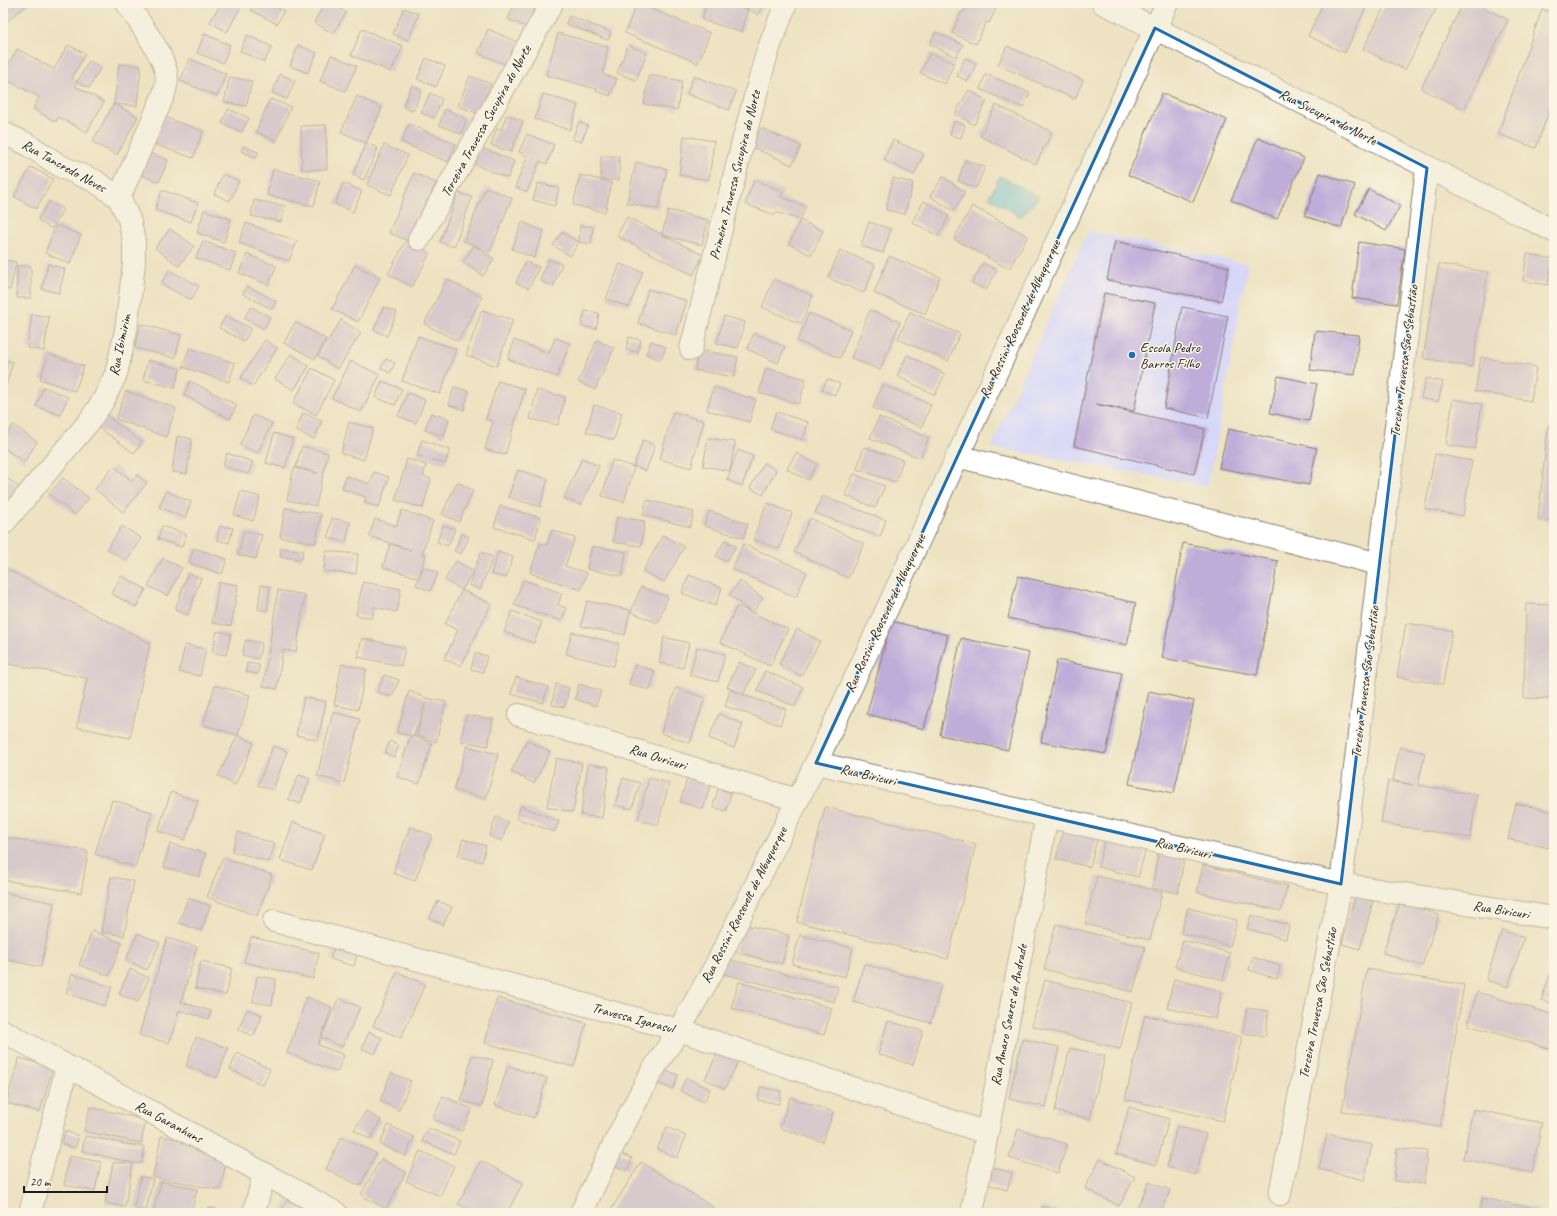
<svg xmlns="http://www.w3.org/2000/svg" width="1557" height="1216" font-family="Caveat,sans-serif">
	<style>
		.built { fill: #d7d7f8 }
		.water { fill: #66c4e4; stroke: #417080 }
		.building { fill: #bfadd9 }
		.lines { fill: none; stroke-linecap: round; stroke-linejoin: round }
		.minor-casing { stroke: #847f6e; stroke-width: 24 }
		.minor { stroke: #fff; stroke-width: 22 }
		.marked { fill: none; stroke: #1f6fb2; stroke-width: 3; stroke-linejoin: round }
		.poi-dot { fill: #1f6fb2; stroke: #fcf5e5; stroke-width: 1.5 }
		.labels { text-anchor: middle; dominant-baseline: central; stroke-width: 3; stroke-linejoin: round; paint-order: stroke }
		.street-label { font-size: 14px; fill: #1c1c1c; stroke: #fcf5e5 }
		.poi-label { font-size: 14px; fill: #1c1c1c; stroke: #fcf5e5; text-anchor: start }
	</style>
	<rect width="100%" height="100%" fill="#fcf5e5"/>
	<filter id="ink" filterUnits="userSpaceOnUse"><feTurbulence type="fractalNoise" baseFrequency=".025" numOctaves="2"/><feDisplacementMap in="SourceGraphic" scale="8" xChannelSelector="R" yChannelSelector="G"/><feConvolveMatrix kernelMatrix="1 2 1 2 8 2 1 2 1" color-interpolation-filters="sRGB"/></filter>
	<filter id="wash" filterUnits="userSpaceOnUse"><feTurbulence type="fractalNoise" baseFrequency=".012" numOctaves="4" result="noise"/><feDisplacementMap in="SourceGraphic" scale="16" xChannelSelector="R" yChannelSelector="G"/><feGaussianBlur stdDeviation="0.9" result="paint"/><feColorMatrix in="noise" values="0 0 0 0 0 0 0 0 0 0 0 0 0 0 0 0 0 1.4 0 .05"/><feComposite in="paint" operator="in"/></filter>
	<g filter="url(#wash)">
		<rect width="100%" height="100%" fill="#ede2c1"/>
		<!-- built -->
		<path class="built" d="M1088,231L1248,264L1208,486L991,447Z"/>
		<!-- water -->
		<path class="water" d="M1000,176L1039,197L1021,217L989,197Z"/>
		<g id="blocks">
			<!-- building -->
			<path class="building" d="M3,3H30L3,24Z
				M221,3H243L227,32L210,22Z
				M254,3H269L284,11L277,24L251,10Z
				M325,3H331L346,13L333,34L314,22Z
				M515,3L537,4L527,27L508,19Z
				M637,3L710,33L698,63L625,33Z
				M706,3H723L748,9L736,3H766L758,15L748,9L742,32L702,20Z
				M969,3H999L989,23L986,22L976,44L952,33L962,11L964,12Z
				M1323,3H1368L1345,53L1308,36Z
				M1386,3H1439L1405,70L1363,49Z
				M1463,3H1474L1508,20L1464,109L1421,89Z
				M404,8L419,14L408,40L393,34Z
				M1542,9L1554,13V97L1536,148L1498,134Z
				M569,16L611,32L608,40L566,24Z
				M362,29L403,46L391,72L351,55Z
				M488,29L519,43L509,66L478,53Z
				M936,32L963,45L956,57L930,44Z
				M558,33L608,47L603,74L617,79L610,96L596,91L597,89L546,75Z
				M204,34L230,45L223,63L197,53Z
				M247,35L272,47L264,62L240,51Z
				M68,45L85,54L72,78L77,82L75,86L104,102L87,132L58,117L56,122L33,109L39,97L3,78V75L17,49L54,69Z
				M298,45L317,53L308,73L290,66Z
				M628,45L647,53L636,80L617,73Z
				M1007,46L1083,80L1075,99L998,65Z
				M930,53L954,63L945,84L920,73Z
				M331,55L357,66L345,91L320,81Z
				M3,57L8,60L3,67Z
				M426,58L445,66L436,87L417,79Z
				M965,58L976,63L968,81L957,76Z
				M190,59L226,74L217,96L180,81Z
				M89,61L101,67L89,88L77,82Z
				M119,64L141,66L137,106L114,104Z
				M280,74L295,81L287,99L272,93Z
				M986,74L1030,93L1023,108L980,89Z
				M649,75L682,81L677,110L644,104Z
				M470,76L491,84L479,114L458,106Z
				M694,76L736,92L729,110L687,94Z
				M230,77L252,81L246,106L224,102Z
				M412,85L422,90L413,111L403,107Z
				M969,90L987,101L974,125L955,114Z
				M430,93L442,99L434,118L421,113Z
				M1162,93L1227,120L1193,202L1128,175Z
				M543,94L578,105L570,130L535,119Z
				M357,96L382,108L366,143L378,148L364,180L353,175L366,143L341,132Z
				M270,99L291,107L276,141L256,132Z
				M114,104L138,117L117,155L92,142Z
				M996,105L1052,132L1036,164L980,136Z
				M228,109L249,118L242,132L222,123Z
				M445,109L467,119L461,134L439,125Z
				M507,115L523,121L511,152L491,145L497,128L501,130Z
				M164,117L203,131L193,158L154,144Z
				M954,121L965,125L961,138L950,135Z
				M579,122L588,126L581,142L572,139Z
				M409,124L456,144L448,162L401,142Z
				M326,125L327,169L302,170L301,126Z
				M761,128L801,146L792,165L752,147Z
				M527,134L554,145L547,164L540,161L527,192L515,187L528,156L519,152Z
				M684,136L714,141L709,180L679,175Z
				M1258,138L1304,158L1277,219L1231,200Z
				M893,140L924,154L914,175L884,160Z
				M384,145L408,155L391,195L367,185Z
				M243,146L258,152L256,158L241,151Z
				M480,147L514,161L508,178L473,164Z
				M144,151L168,160L159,182L136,173Z
				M601,156H619V180H601L612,183L605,212L573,205L580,175L601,180Z
				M965,160L985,167L976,188L958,181Z
				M636,162L667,169L658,209L627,203Z
				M31,167L53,179L36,209L14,196Z
				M273,169L320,181L314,206L267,195Z
				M414,173L436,183L411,242L389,233Z
				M1320,173L1355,185L1341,228L1305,216Z
				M223,174L239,181L230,201L214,194Z
				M943,177L965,192L953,211L930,196Z
				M893,178L913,183L905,214L886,210Z
				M754,180L783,191L781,197L806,206L800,220L776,212L775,215L745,204Z
				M343,183L362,191L353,212L335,204Z
				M538,183L559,188L555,206L533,200Z
				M486,187L512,198L490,252L464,241Z
				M1369,189L1400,206L1386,231L1355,214Z
				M162,190L198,203L191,222L155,210Z
				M458,193L472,197L454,247L440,242Z
				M254,200L285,206L281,222L251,216Z
				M49,201L63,209L52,229L38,220Z
				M924,201L949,216L938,236L912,222Z
				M972,206L1028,236L1009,269L954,239Z
				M204,210L231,219L224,242L197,233Z
				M668,210L708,220L702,245L662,235Z
				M627,217L703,255L693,275L617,236Z
				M800,220L823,231L811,255L789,244Z
				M522,222L544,231L534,258L512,249Z
				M869,222L891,229L883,253L861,246Z
				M246,223L297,241L289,261L239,243Z
				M56,225L81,235L70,264L45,253Z
				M580,225L593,227L591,244L579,242Z
				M170,229L194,246L179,266L155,248Z
				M562,232L579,242L570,256L553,245Z
				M203,241L236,253L230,270L196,258Z
				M406,241L411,242L430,253L412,287L388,274Z
				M1115,241L1229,267L1221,301L1107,280Z
				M1359,242L1405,249L1397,304L1352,298Z
				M474,245L494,259L483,276L463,262Z
				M840,250L875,265L864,293L828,278Z
				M247,254L276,266L269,285L239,273Z
				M1527,254L1553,259L1548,285L1523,281Z
				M889,256L940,277L925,314L874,293Z
				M548,259L562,264L553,286L540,281Z
				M3,260L16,262L10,290L3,289Z
				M525,262L539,267L529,288L516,283Z
				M983,263L997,270L986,290L972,283Z
				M48,264L65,269L59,293L42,289Z
				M620,264L643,272L629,307L606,299Z
				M1439,264L1488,272L1472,367L1423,358Z
				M355,265L380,278L358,322L332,309Z
				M17,266H31V298H17Z
				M169,270L199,286L191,300L161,284Z
				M447,279L482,297L458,341L424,324Z
				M774,279L813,296L801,324L762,307Z
				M247,286L276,301L272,309L243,294Z
				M648,289L687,301L676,335L638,323Z
				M1104,293L1155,303L1134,411L1096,404L1205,429L1194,474L1074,446Z
				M251,307L270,317L264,329L244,318Z
				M384,307L397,312L387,336L374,330Z
				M1182,307L1228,316L1208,418L1164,408Z
				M482,310L513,320L497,366L466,355Z
				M870,310L900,322L880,370L851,358Z
				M585,311L599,313L596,329L581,326Z
				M910,312L960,334L948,361L898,339Z
				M809,313L851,330L840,358L797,341Z
				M32,314L49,317L44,351L27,348Z
				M226,316L251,328L244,341L219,328Z
				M724,316L745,322L738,348L717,343Z
				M341,320L361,333L338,369L318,356Z
				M295,322L326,339L315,359L284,343Z
				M141,324L181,335L175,358L135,348Z
				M1315,331L1359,335L1355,375L1310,370Z
				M754,333L785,347L778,363L747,349Z
				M418,336L456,349L440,394L402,381Z
				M629,337L641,340L638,352L626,350Z
				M555,338L570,343L557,377L508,359L514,340L549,353Z
				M265,340L277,348L253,386L241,378Z
				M597,340L614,348L595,390L578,382Z
				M651,341L666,347L661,360L646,354Z
				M189,348L235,363L229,382L183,367Z
				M698,350L738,357L734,377L695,370Z
				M49,354L84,366L75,391L40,379Z
				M291,354L309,366L294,390L275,379Z
				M907,355L945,374L935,395L897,376Z
				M1481,357L1536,367L1531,401L1475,391Z
				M3,359L13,362L5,389L3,388Z
				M386,359L395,363L390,373L381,368Z
				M148,360L180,369L175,388L143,380Z
				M351,361L380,375L361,412L332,398Z
				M312,368L334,380L316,415L293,403Z
				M766,368L806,379L799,404L759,393Z
				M1278,376L1317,384L1309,421L1270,413Z
				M1426,378L1443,382L1438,402L1421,398Z
				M827,379L840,384L835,395L822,390Z
				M190,381L237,405L230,419L184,395Z
				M382,381L402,389L395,405L375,397Z
				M498,381L525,389L505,455L485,449L493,421L486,419Z
				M882,385L931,404L922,427L873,408Z
				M44,387L68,397L60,415L36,406Z
				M454,387L469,391L464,410L449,405Z
				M714,387L756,400L749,422L707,410Z
				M537,390L565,397L558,425L530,419Z
				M126,391L176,408L166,437L116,419Z
				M408,393L425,400L416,423L398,416Z
				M1453,399L1482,404L1475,449L1446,445Z
				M594,405L622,413L614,440L586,432Z
				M673,412L704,421L691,468L660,459Z
				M776,412L808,422L803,440L770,429Z
				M303,413L322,421L314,439L296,431Z
				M431,413L449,419L444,436L425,430Z
				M106,415L142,442L134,453L98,427Z
				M253,415L272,423L258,453L240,445Z
				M879,417L929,438L920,458L870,438Z
				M349,422L373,428L364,460L341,453Z
				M13,425L37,442L24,462L3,447V438Z
				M1548,427L1554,428V521L1538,519Z
				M1228,429L1317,448L1309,485L1219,468Z
				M274,433L293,439L285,468L266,463Z
				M177,436L192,439L187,474L172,472Z
				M708,438L735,442L730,471L703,466Z
				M422,440L450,450L445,464L417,455Z
				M643,440L655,445L646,471L634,466Z
				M302,446L328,453L316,506L287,500L294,468L318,473L296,467Z
				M864,447L903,460L896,482L857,469Z
				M738,450L753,456L742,486L727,480Z
				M227,453L253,462L248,474L223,466Z
				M796,453L817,464L808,480L787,469Z
				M1435,454L1472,461L1463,516L1425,509Z
				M582,458L599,466L581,505L564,498Z
				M407,459L426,465L423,476L431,479L423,508L395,500Z
				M612,460L634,467L624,502L602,496Z
				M764,463L776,470L763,495L750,488Z
				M114,466L132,481L137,475L147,483L123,512L95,489Z
				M518,470L548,479L540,507L508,497Z
				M374,472L389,477L379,507L364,503L366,497L342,489L346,476L370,484Z
				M854,474L885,486L875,508L845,495Z
				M3,475L25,492L10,512L3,506Z
				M63,478L89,498L75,515L49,494Z
				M457,482L473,490L459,522L442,514Z
				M166,491L191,502L185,518L159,507Z
				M241,491L260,497L253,521L234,515Z
				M822,496L886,520L880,537L815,513Z
				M647,500L694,512L690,527L643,515Z
				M767,503L792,513L779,549L753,539Z
				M500,506L541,518L535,539L494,527Z
				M285,508L321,514L316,543L280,537Z
				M402,510L433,521L422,554L426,555L419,577L424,567L438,573L430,591L416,585L419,578L383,567L390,544L411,550L369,536L375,519L396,526Z
				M709,511L748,524L743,538L704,526Z
				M617,517L645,521L641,546L613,542Z
				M332,518L350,522L346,542L328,538Z
				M810,518L864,544L848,578L794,552Z
				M443,525L455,529L448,546L437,542Z
				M122,526L141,538L126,561L107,549Z
				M162,526L186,534L182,547L158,539Z
				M220,526L233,528L229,543L217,540Z
				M552,530L575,538L565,566L587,573L581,590L530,573L540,543L547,545Z
				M244,531L262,535L256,559L238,555Z
				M462,534L469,537L461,554L454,551Z
				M663,535L684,547L664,582L643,571Z
				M725,540L736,546L726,562L716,556Z
				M1183,543L1278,561L1257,675L1162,658Z
				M743,544L807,572L796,597L732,569Z
				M592,546L626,552L622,576L587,569Z
				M194,548L227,559L222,574L189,563Z
				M281,548L303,550L302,559L280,557Z
				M326,551L358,554L356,574L324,571Z
				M481,552L493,557L480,590L469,585Z
				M498,552L513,557L506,578L491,574Z
				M163,558L182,568L168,596L148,586Z
				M456,561L473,571L462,590L445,580Z
				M3,567L150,643L130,738L77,727L87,678L3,663Z
				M188,573L201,578L188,615L175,610Z
				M689,575L722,588L715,606L682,593Z
				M121,576L146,589L136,607L112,594Z
				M1018,576L1136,603L1127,645L1008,618Z
				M523,580L562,593L558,605L566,608L562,621L514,605Z
				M740,581L763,598L752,613L729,595Z
				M219,582L238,585L231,626L212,623Z
				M363,582L401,589L397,612L374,607L372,618L356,615Z
				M261,585L270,587L267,611L258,609Z
				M641,587L668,597L658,623L631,612Z
				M278,590L305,595L296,652L283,650L277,689L263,686Z
				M462,590L491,604L461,666L444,659L458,630L445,624Z
				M587,601L630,610L625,635L581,626Z
				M1526,604L1554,605V699L1524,698Z
				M737,606L788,629L770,666L720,642Z
				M512,611L542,622L534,643L504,632Z
				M891,621L948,635L924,729L867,714Z
				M1406,623L1452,631L1443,684L1397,677Z
				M797,629L820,641L801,676L779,664Z
				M217,631L231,634L226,655L212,652Z
				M572,632L619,644L614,666L566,654Z
				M664,637L689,643L683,668L659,663Z
				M362,638L405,648L401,666L358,657Z
				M961,638L1029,653L1008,750L940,735Z
				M246,640L262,643L258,659L242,655Z
				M185,645L206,649L200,676L179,672Z
				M697,647L725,654L718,682L690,675Z
				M475,653L487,656L483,672L471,669Z
				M1057,660L1122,673L1106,754L1041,742Z
				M739,662L756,670L743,695L786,709L780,725L725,706L730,690L742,694L727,687Z
				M247,663L259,665L258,674L246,672Z
				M342,664L366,669L358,710L334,705Z
				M635,665L655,671L650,690L629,684Z
				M765,671L803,687L795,706L757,691Z
				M384,675L399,680L392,697L377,692Z
				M516,677L548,687L543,703L511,694Z
				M556,684L569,688L565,707L552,705Z
				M579,684L601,691L596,706L575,699Z
				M215,685L250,695L238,735L203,725Z
				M676,688L705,698L690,743L661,733Z
				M409,691L426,698L446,702L436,742L417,735L425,704L414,736L397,733Z
				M1149,691L1194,701L1174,793L1129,784Z
				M304,697L326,702L318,740L296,735Z
				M333,712L360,719L344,783L317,776Z
				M719,714L743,724L734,748L709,738Z
				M466,715L493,719L488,746L461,741Z
				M238,735L254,743L235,785L218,776Z
				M414,736L432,743L419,784L397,777L410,737Z
				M527,740L550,752L534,783L511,772Z
				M390,741L399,746L394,757L385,753Z
				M273,746L287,751L273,790L258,785Z
				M467,746L498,754L486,799L454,790Z
				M1400,747L1425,753L1418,785L1477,795L1470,838L1381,823L1388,781L1413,785L1393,780Z
				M556,758L582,763L573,812L547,807Z
				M588,764L609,767L602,818L581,815Z
				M299,775L310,779L300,804L288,799Z
				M688,776L711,783L703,809L680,802Z
				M623,778L640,783L632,809L615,805Z
				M649,778L669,783L658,825L638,820Z
				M718,789L731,793L726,811L713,807Z
				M171,792L198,801L185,840L158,831Z
				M112,800L152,812L135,867L95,854Z
				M1516,803L1554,812V849L1508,839Z
				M521,806L559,821L554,832L516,818Z
				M825,807L976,844L948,959L797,922Z
				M496,817L508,822L502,841L489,836Z
				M293,822L325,834L312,870L280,860Z
				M410,827L432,835L415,881L393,873Z
				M1064,828L1098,836L1090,867L1056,859Z
				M238,832L275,844L269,862L232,851Z
				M1106,835L1147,845L1138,877L1098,867Z
				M3,837L88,851L81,893L3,880Z
				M463,839L486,846L482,862L458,856Z
				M170,844L206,853L199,877L164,867Z
				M1159,849L1185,854L1178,893L1152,888Z
				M223,857L272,875L257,916L207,897Z
				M1203,865L1287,886L1281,911L1197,892Z
				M1097,876L1162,892L1150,940L1085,924Z
				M111,877L134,881L124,936L101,932Z
				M3,892L54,903L41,967L3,959Z
				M1355,896L1373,901L1360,949L1342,944Z
				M188,898L210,906L201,931L179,923Z
				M438,901L452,907L443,925L429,918Z
				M1400,902L1439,915L1422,966L1383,953Z
				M1188,908L1237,920L1230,946L1181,933Z
				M1251,915L1289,925L1286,939L1247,929Z
				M742,924L789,935L782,964L735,952Z
				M1056,924L1145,947L1133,992L1044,969Z
				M1502,930L1524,938L1508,987L1486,980Z
				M92,931L122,943L109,976L79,965Z
				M138,933L160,943L147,970L126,960Z
				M800,935L853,948L845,977L792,964Z
				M251,937L319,953L313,979L244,962Z
				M167,938L197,947L181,1002L211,1011L209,1019L179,1010L169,1043L139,1035Z
				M1183,940L1230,953L1223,980L1175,967Z
				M335,945L358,952L354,966L330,959Z
				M1253,957L1280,966L1277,979L1249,970Z
				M724,958L838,987L834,1002L720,973Z
				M201,961L232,968L226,995L195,988Z
				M864,964L941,985L931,1023L853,1002Z
				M1554,964V1004L1541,1000Z
				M130,969L149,978L138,1002L119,994Z
				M1367,969L1464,985L1440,1127L1342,1111Z
				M397,972L425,984L401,1038L373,1026Z
				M72,974L112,987L105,1006L66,993Z
				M257,976L276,979L272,1005L253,1002Z
				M1174,979L1222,991L1216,1019L1167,1008Z
				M1045,980L1132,1003L1120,1049L1032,1026Z
				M739,982L832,1008L824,1035L731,1008Z
				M1477,992L1554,1015V1050L1468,1025Z
				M307,997L332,1007L318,1045L344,1055L337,1072L287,1053Z
				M339,998L360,1007L342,1047L321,1037Z
				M497,998L586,1023L574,1067L485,1043Z
				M1247,1008L1269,1011L1265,1036L1243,1033Z
				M247,1009L262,1015L254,1036L238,1030Z
				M1145,1015L1242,1037L1223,1121L1125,1099Z
				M888,1021L923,1031L913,1065L878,1054Z
				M369,1032L382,1038L375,1054L362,1049Z
				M196,1037L228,1048L217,1078L186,1066Z
				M1022,1039L1059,1047L1046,1107L1009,1099Z
				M1070,1048L1105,1056L1090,1119L1055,1111Z
				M719,1050L739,1060L725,1089L705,1079Z
				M237,1053L270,1069L263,1085L230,1069Z
				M472,1055L493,1060L482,1106L461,1101Z
				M19,1058L53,1067L40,1112L6,1103Z
				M508,1066L547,1078L534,1118L495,1105Z
				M656,1067L678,1075L673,1089L651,1081Z
				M391,1073L411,1081L399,1110L380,1101Z
				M686,1078L710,1089L704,1102L680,1091Z
				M760,1087L781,1091L779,1104L758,1100Z
				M443,1096L472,1109L462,1131L433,1119Z
				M790,1097L833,1112L823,1142L780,1128Z
				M90,1107L146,1120L141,1143L84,1131Z
				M1129,1107L1169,1119L1156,1165L1116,1154Z
				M1473,1109L1542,1123L1532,1173L1463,1159Z
				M366,1111L381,1120L370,1139L354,1130Z
				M388,1125L414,1137L406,1156L380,1144Z
				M1177,1126L1206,1134L1196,1175L1167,1167Z
				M667,1127L686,1136L677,1158L657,1149Z
				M428,1128L460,1141L454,1154L422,1141Z
				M1018,1129L1067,1144L1058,1173L1009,1158Z
				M65,1131L79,1136L75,1148L62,1144Z
				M1327,1134L1372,1145L1364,1180L1319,1169Z
				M85,1136L144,1147L142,1163H133L82,1151Z
				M161,1136L203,1144L202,1153L227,1158L220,1190L153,1177Z
				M341,1137L376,1153L360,1186L326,1169Z
				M1397,1148L1427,1151L1424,1184L1394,1181Z
				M420,1151L454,1166L440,1196L406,1181Z
				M617,1152L632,1158L627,1171L612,1164Z
				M69,1156L101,1162L95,1191L64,1185Z
				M381,1159L406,1172L386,1209L361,1195Z
				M1100,1159L1135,1177L1119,1206L1085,1188Z
				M481,1161L523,1183L507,1213H475L458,1204Z
				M641,1162L713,1207L709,1213H609Z
				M113,1163H133L125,1207L105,1203Z
				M989,1166L1012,1173L1007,1190L984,1183Z
				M141,1176L153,1179L146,1211L134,1208Z
				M161,1181L197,1189L191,1213H153Z
				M1149,1182L1170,1190L1161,1213H1142L1136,1211Z
				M1482,1198L1538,1209L1537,1213H1479Z
				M287,1200L312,1213H286L281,1211Z
				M1042,1206L1061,1213H1040Z
				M208,1207L217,1209L216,1213H207Z
				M1394,1209L1411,1212V1213H1393Z"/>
		</g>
	</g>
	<g filter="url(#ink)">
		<use href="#blocks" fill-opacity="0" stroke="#847f6e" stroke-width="1"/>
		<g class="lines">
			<!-- minor casing -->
			<g class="minor-casing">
				<path id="minor" d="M1103,3C1255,76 1403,156 1554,231
					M3,133L27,144L62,167L95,181L119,198L129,219L134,241V263L126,330L116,374L103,401L88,423L3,524
					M119,198L164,94C165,89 167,83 167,79C167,58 138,21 127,3
					M419,239L552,3
					M691,349L745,134L767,53L786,3
					M957,456L1379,564
					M519,715L797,800
					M816,763L1341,884L1554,918
					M274,921L679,1030L987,1133
					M3,1031L336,1213
					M1280,1194L1341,884L1427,168
					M30,1213L67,1067
					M254,1213L264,1174
					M581,1213L612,1148L651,1073L679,1030L715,967L816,763L1167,3
					M972,1213L1047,816"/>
			</g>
			<!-- minor -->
			<use href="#minor" class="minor"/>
		</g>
	</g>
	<!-- marked area -->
	<path d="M0 0H1557V1216H0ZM1155,28L1427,168L1341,884L816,763Z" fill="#ede2c1" fill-opacity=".55" fill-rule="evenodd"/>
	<path class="marked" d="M1155,28L1427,168L1341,884L816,763Z"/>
	<!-- markers -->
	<circle class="poi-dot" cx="1132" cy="355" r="4"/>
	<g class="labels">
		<!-- street labels -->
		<g class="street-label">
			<text transform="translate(1328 117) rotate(27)">Rua Sucupira do Norte</text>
			<text transform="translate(486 121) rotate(-61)">Terceira Travessa Sucupira do Norte</text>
			<text transform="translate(64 166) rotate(29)">Rua Tancredo Neves</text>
			<text transform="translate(735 175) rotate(-76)">Primeira Travessa Sucupira do Norte</text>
			<text transform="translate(1020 319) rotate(-65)">Rua Rossini Roosevelt de Albuquerque</text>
			<text transform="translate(120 345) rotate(-78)">Rua Ibimirim</text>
			<text transform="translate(1404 361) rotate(-83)">Terceira Travessa São Sebastião</text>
			<text transform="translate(885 613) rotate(-65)">Rua Rossini Roosevelt de Albuquerque</text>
			<text transform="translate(1365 682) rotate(-83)">Terceira Travessa São Sebastião</text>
			<text transform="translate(658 757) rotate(17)">Rua Ouricuri</text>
			<text transform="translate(868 775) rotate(13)">Rua Biricuri</text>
			<text transform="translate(1183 848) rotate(13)">Rua Biricuri</text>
			<text transform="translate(744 905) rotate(-63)">Rua Rossini Roosevelt de Albuquerque</text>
			<text transform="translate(1501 910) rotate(9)">Rua Biricuri</text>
			<text transform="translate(1318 1003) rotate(-79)">Terceira Travessa São Sebastião</text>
			<text transform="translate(1009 1015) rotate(-79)">Rua Amaro Soares de Andrade</text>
			<text transform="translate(633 1018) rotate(15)">Travessa Igarasul</text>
			<text transform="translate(169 1122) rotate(28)">Rua Garanhuns</text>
		</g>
		<!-- poi labels -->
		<g class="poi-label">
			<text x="1140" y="347">Escola Pedro<tspan x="1140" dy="16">Barros Filho</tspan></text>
		</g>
	</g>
	<!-- margin -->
	<rect width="1557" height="1216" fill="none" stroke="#fcf5e5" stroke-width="16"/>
	<!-- scale -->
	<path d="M24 1186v6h83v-6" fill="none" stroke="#1c1c1c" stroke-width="2"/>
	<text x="30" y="1186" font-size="12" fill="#1c1c1c" stroke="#fcf5e5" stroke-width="3" paint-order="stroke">20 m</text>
</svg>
